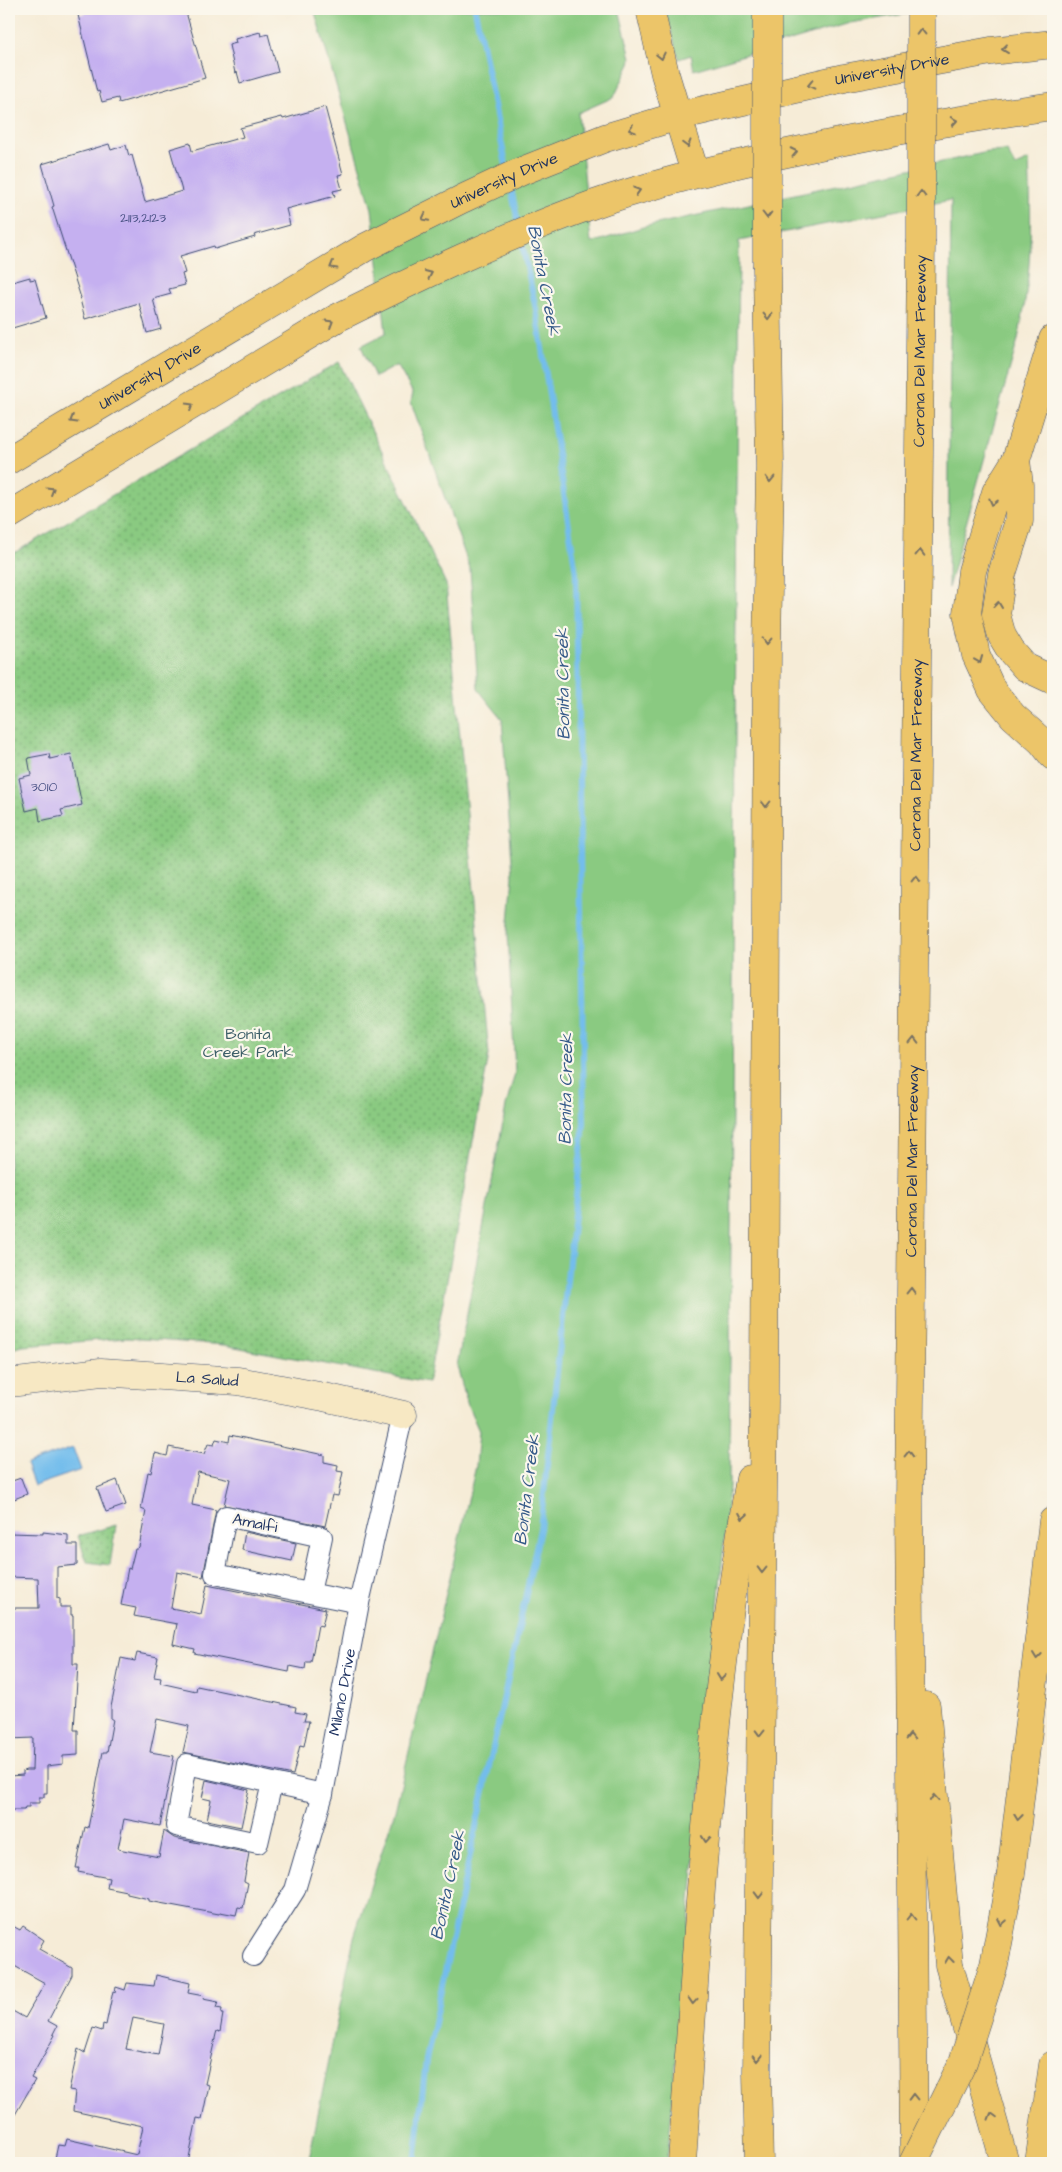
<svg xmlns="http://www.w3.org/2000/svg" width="1062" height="2172" font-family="'Architects Daughter',sans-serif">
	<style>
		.grass { fill: #8aca81; stroke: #527c70 }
		.park { fill: url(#park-dots); stroke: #527c70 }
		.water { fill: #73bdec; stroke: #4776a5 }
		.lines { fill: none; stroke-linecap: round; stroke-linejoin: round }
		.stream { stroke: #73bdec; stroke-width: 6 }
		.building { fill: #c5b0f0; fill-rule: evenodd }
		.street-casing { stroke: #3c4b70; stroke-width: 22 }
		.secondary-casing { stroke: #3c4b70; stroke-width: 29 }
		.primary-casing { stroke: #3c4b70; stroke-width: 29 }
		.highway-casing { stroke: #3c4b70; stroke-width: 29 }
		.street { stroke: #fff; stroke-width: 20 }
		.secondary { stroke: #f7e8c3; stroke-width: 28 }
		.primary { stroke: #ecc569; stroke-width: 28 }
		.highway { stroke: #ecc569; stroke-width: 28 }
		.highway-bridge-casing { stroke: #3c4b70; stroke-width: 29; stroke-linecap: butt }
		.highway-bridge { stroke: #ecc569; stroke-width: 28 }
		.oneway { stroke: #797263 }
		.labels { text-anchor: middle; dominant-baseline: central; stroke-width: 4.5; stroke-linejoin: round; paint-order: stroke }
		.number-label { font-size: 14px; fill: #464f82 }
		.street-label { font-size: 16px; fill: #1b2f5e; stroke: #fbf7ec }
		.park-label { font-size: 16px; fill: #3c5e68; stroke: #fbf7ec }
		.water-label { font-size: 18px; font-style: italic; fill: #355a89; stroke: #fbf7ec }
	</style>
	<defs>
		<pattern id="park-dots" width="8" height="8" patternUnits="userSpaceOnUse" patternTransform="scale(1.25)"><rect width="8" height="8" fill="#8aca81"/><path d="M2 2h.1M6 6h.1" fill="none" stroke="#70a46d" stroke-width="1.8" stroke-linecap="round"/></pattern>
	</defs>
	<rect width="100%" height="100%" fill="#fbf7ec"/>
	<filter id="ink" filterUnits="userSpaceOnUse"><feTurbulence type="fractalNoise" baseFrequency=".02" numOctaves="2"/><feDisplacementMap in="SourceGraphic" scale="10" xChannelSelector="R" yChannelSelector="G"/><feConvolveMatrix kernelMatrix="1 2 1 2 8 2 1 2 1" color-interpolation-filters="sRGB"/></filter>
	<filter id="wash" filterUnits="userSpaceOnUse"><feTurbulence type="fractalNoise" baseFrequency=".0096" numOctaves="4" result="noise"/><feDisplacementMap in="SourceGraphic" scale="20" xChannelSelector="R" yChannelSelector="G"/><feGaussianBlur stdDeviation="1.12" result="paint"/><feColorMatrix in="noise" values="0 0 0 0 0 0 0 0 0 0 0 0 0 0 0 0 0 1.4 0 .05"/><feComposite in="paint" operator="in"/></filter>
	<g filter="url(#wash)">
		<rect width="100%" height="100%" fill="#f6ecd7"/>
		<!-- grass -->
		<path class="grass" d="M314,9H619L631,58L630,64L614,97L578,113L591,243L643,227L988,152L1007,151L1015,166L1029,160C1032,224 1032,281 1017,343L948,588L951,200L739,241L729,1487L667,2163H308L354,1937L395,1811L476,1466L479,1431L468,1406L457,1366L506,1106L515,1073L508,933L513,876L502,719L478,689L470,569L411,402L413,393L397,365L375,377L361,346L386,333L372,209Z
			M665,9H937L850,23L694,70L691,55L679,59Z"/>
		<!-- park -->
		<path class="park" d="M339,362L446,584L489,1055L428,1383L224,1345L127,1338L23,1346L9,1350V556Z
			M116,1525L110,1565L87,1562L78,1536Z"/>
		<!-- water -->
		<path class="water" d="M73,1448L81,1470L34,1486L26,1464Z"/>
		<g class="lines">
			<!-- stream -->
			<path class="stream" d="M475,9L507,170
				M510,183L519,227
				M415,2163L426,2060L540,1529L584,1123L576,573L536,309L521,239"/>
		</g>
		<g id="blocks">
			<!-- building -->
			<path class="building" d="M100,9H185L205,78L119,103L118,98L102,102L99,91L97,92L78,15Z
				M260,32L261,36L268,34L278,72L240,83L237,72L235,73L229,45L236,43L235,39Z
				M325,107L343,174L338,175L342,189L333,191L335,196L286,209L290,225L254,235L255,237L231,244L215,249L214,246L180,256L185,273L182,274L185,285L169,289L171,294L153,299L161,329L147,333L139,303L85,319L80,299L81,298L52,207L54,206L42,164L109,144L111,150L126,145L129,156L132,155L145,202L182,191L170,149L190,143L192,151L243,137L240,128L282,117L283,119Z
				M30,277V280L35,279L46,318L9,329V283Z
				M49,754L50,759L71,754L82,805L61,810L63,816L40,821L38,808L26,811L19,778L31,775L28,758Z
				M230,1435L324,1455V1462L338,1465L337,1471L343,1472L338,1496L332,1495L325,1526L224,1505L230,1479L198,1472L192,1505L216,1510L203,1577L177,1572L171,1608L201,1614L207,1585L326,1609L322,1626L318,1625L311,1662H306L305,1669L290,1666L289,1672L194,1653L195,1649L173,1644L177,1624L134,1616L136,1608L121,1605L128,1568L130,1569L135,1549H137L139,1547L146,1511L141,1509L148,1472L151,1473L155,1453L167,1456L169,1447L204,1454L208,1444L214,1445L216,1439L229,1442Z
				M21,1478L27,1494L9,1501V1482Z
				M117,1480L126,1505L106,1512L97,1488Z
				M43,1532L68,1535V1545H77V1565L57,1567V1598L60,1599V1607H71V1615H73V1664H78L74,1730H78V1755L63,1756V1764L47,1766V1793H44V1797H39V1803H29V1807H25L24,1810H9V1776L23,1775V1771L26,1770H32L33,1738L9,1739V1608H39L38,1578L9,1577V1533L43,1534Z
				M245,1532L296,1543L292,1561L242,1550Z
				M137,1653L158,1657L154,1677L161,1678L160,1683L196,1691L197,1686L296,1707L295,1712L306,1714L304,1721H309L304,1746L300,1745L293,1775L183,1752L189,1726L157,1719L150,1752L174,1756L160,1826L124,1819L118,1849L159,1857L164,1831L174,1838L249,1853L244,1881L248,1883L243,1908L238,1907L236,1915L220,1912L219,1914L149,1901V1899L127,1894V1892L107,1888L109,1878L78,1872L79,1868H76L85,1827L88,1828L103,1752H107L113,1719H111V1707L121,1658L135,1661Z
				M206,1780L249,1790L241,1827L207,1820L211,1800L202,1798Z
				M9,1924L20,1930L23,1926L44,1940L39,1949L72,1968V1975L48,2021L57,2026L53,2034L55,2035L31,2078L35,2080L9,2125V2009L25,2018L45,1983L9,1963Z
				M156,1975L190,1983L188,1993L204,1996L203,1999L218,2002L216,2008L222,2009L221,2014H223L220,2032L217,2031L216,2034L205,2084L209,2085L202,2119L197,2118L188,2163H54L58,2145L65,2146L67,2139L137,2155L143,2126L73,2111L75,2091L69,2090L78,2049L85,2053L93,2028L102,2031L103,2024L106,2025L113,1991L115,1992L116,1987L125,1990L127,1983L154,1986ZM133,2018L164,2024L158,2055L126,2049Z"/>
		</g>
	</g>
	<g filter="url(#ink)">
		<use href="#blocks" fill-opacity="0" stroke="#3c4b70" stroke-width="1"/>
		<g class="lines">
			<!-- street casing -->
			<g class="street-casing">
				<g id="street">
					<path d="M310,1593L322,1537L226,1516L215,1574L359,1603"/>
					<path d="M272,1783L258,1843L176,1826L187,1764L323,1794"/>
					<path id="s1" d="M253,1956L295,1890L323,1794L359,1603L403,1415"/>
				</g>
			</g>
			<!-- secondary casing -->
			<g class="secondary-casing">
				<g id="secondary">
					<path id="s2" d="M9,1383L101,1372L238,1381L324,1397L403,1415"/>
				</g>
			</g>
			<!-- primary casing -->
			<g class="primary-casing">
				<g id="primary">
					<path d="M1053,339L1016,460L996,492L972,571L967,613L976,655L992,690L1013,716L1042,742L1053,756"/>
					<path id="s3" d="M9,460L366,247L462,199L522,171L605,138L678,116L844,78L991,51L1053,44"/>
					<path d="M1016,460L1019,485V521L1002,574L996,614L1002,636L1011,651L1025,667L1053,680"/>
					<path d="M9,515L337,318C419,277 503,237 589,206C651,184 714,169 778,155C869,135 961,119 1053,106"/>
					<path d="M1039,2163L1053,2065"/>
				</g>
			</g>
			<!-- highway casing -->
			<g class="highway-casing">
				<g id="highway">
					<path d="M650,9L665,74L695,173"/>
					<path d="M926,1706L949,1965L1005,2163"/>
					<path d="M1011,1874L1053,1521"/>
					<path d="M682,2163C697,1935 710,1705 750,1479"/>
					<path d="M759,2163L757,2073L764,1399L767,649L770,467L767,268"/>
					<path id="s4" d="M914,2163L909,1502L921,243"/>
				</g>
			</g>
			<!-- street -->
			<use href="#street" class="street"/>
			<!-- secondary -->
			<use href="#secondary" class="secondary"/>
			<!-- primary -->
			<use href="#primary" class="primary"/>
			<!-- highway -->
			<use href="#highway" class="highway"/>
			<!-- highway-bridge casing -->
			<g class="highway-bridge-casing">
				<path id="highway-bridge" d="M921,9V243
					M767,268V9
					M913,2163L963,2062L994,1965L1011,1874"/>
			</g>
			<!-- highway-bridge -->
			<use href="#highway-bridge" class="highway-bridge"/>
		</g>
		<!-- one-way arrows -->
		<defs><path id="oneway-chevron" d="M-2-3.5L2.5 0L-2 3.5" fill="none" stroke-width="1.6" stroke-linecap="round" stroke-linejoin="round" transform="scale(1.25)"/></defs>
		<g class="oneway">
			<use href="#oneway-chevron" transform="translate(921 32) rotate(-91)"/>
			<use href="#oneway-chevron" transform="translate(1005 49) rotate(173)"/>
			<use href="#oneway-chevron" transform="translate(661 56) rotate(77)"/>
			<use href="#oneway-chevron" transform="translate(811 85) rotate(167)"/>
			<use href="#oneway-chevron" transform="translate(954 121) rotate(-10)"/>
			<use href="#oneway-chevron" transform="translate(632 129) rotate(161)"/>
			<use href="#oneway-chevron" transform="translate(687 144) rotate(74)"/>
			<use href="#oneway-chevron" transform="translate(794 152) rotate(-12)"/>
			<use href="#oneway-chevron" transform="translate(637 191) rotate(-17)"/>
			<use href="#oneway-chevron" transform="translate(921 194) rotate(-90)"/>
			<use href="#oneway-chevron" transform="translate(767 215) rotate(90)"/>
			<use href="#oneway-chevron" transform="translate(425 218) rotate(153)"/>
			<use href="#oneway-chevron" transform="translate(333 266) rotate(150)"/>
			<use href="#oneway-chevron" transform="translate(429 274) rotate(-25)"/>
			<use href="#oneway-chevron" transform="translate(768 316) rotate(88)"/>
			<use href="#oneway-chevron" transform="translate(330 323) rotate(-31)"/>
			<use href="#oneway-chevron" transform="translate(190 406) rotate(-31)"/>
			<use href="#oneway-chevron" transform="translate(73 420) rotate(149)"/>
			<use href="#oneway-chevron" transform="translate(770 479) rotate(91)"/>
			<use href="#oneway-chevron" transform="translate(51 490) rotate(-31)"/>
			<use href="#oneway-chevron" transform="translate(993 502) rotate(104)"/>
			<use href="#oneway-chevron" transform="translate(920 553) rotate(-89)"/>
			<use href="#oneway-chevron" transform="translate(998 605) rotate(-83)"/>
			<use href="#oneway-chevron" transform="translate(767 641) rotate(91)"/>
			<use href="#oneway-chevron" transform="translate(979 660) rotate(68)"/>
			<use href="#oneway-chevron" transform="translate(766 804) rotate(90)"/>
			<use href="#oneway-chevron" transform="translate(916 879) rotate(-89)"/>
			<use href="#oneway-chevron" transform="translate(914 1041) rotate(-89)"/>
			<use href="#oneway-chevron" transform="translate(911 1291) rotate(-89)"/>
			<use href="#oneway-chevron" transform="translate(909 1454) rotate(-89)"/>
			<use href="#oneway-chevron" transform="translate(743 1516) rotate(100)"/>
			<use href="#oneway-chevron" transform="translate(762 1570) rotate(91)"/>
			<use href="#oneway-chevron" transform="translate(1037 1656) rotate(97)"/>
			<use href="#oneway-chevron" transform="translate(721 1677) rotate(96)"/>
			<use href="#oneway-chevron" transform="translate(760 1733) rotate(91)"/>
			<use href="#oneway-chevron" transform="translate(910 1737) rotate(-90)"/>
			<use href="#oneway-chevron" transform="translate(934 1798) rotate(-95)"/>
			<use href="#oneway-chevron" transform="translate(1018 1817) rotate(97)"/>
			<use href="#oneway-chevron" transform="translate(706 1839) rotate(95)"/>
			<use href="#oneway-chevron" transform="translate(759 1895) rotate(91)"/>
			<use href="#oneway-chevron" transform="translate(911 1917) rotate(-90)"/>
			<use href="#oneway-chevron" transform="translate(1002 1922) rotate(101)"/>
			<use href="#oneway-chevron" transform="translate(949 1960) rotate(-97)"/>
			<use href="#oneway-chevron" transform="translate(693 2001) rotate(94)"/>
			<use href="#oneway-chevron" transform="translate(757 2058) rotate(91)"/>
			<use href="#oneway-chevron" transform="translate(913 2097) rotate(-91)"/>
			<use href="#oneway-chevron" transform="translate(992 2116) rotate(-106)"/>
		</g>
	</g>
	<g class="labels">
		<!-- number labels -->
		<g class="number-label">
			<text x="143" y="218">2113,2123</text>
			<text x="44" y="787">3010</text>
		</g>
		<!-- street labels -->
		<g class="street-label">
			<text stroke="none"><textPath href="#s3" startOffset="974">University Drive</textPath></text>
			<text stroke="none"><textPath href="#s3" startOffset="569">University Drive</textPath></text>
			<text stroke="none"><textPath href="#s4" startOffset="1812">Corona Del Mar Freeway</textPath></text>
			<text stroke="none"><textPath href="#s3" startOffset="164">University Drive</textPath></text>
			<text stroke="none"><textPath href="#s4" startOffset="1408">Corona Del Mar Freeway</textPath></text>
			<text stroke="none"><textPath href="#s4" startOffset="1002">Corona Del Mar Freeway</textPath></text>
			<text stroke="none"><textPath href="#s2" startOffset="199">La Salud</textPath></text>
			<text transform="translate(255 1523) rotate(11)">Amalfi</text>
			<text stroke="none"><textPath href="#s1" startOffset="282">Milano Drive</textPath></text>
		</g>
		<!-- park labels -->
		<g class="park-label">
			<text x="248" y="1034">Bonita<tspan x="248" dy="18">Creek Park</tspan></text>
		</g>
		<!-- water labels -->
		<g class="water-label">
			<text transform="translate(544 280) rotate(79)">Bonita Creek</text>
			<text transform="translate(563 684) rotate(-91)">Bonita Creek</text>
			<text transform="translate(566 1089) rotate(-89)">Bonita Creek</text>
			<text transform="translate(527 1490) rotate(-83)">Bonita Creek</text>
			<text transform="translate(448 1885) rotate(-78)">Bonita Creek</text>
		</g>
	</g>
	<!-- margin -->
	<rect width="1062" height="2172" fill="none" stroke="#fbf7ec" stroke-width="30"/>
</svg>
